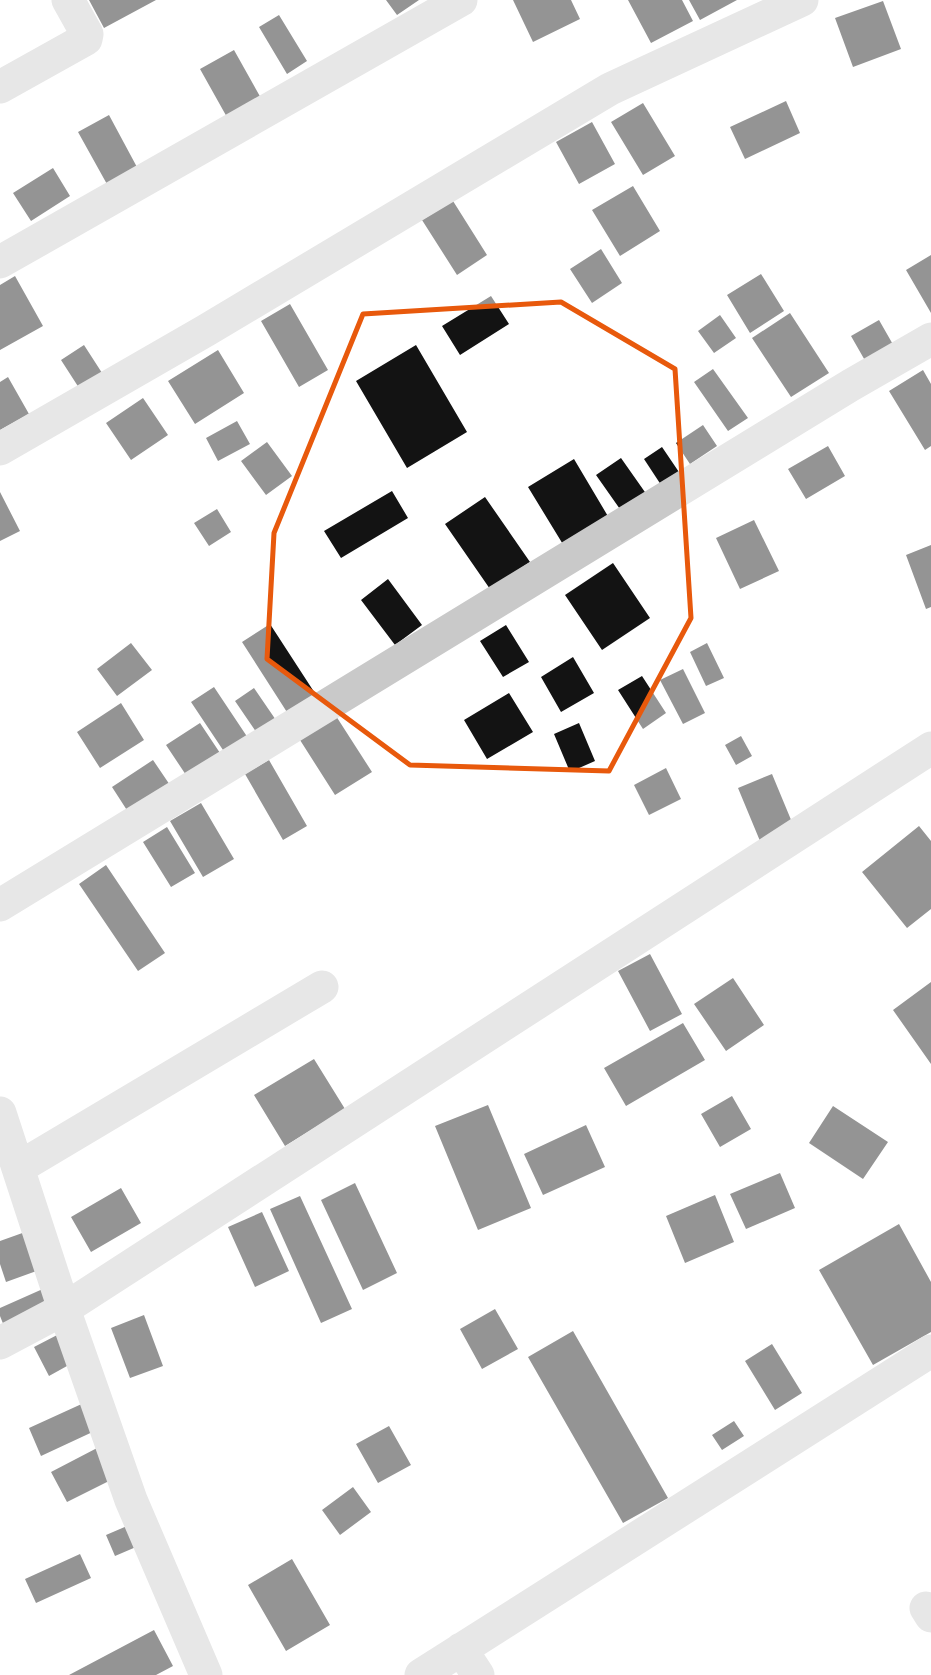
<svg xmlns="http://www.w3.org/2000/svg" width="931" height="1675" font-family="'Space Grotesk',sans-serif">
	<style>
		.building { fill: #131313 }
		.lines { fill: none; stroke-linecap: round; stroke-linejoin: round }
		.street { stroke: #c9c9c9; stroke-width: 33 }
		.marked { fill: none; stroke: #e8590c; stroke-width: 5; stroke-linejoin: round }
	</style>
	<rect width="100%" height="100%" fill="#fff"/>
	<!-- building -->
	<path class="building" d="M89,0H156L104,28Z
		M386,0H419L397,15Z
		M513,0H571L580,19L533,42Z
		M628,0H682L693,21L651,43Z
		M689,0H737L700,20Z
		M883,1L901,49L853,67L835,18Z
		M279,15L307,61L287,74L259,27Z
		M234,50L262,100L228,119L200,69Z
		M786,101L800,133L745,159L730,127Z
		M643,103L675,156L643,175L611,122Z
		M109,115L138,169L108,186L78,132Z
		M592,122L615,164L579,184L556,142Z
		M53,168L70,196L31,221L13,193Z
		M633,186L660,231L620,256L592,210Z
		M453,201L487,255L457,275L422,220Z
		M601,249L622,283L592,303L570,269Z
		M931,255V313L906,270Z
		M761,274L784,311L750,333L727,295Z
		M15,276L43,326L0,350V285Z
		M491,296L509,324L460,355L442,326Z
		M290,304L328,370L299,387L261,321Z
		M790,313L829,373L791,397L752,338Z
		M720,315L736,338L714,353L698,331Z
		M879,320L895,348L867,364L851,336Z
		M84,345L104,376L81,391L61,360Z
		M416,345L467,432L407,468L356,381Z
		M218,350L244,393L195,424L168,381Z
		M713,369L748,418L728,431L694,382Z
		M923,370L931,384V446L925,450L889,391Z
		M8,377L29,414L0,430V382Z
		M143,398L168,435L131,460L106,423Z
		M237,421L250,444L218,461L206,438Z
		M703,425L717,446L690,464L676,443Z
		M267,442L292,476L266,495L241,461Z
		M828,446L845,476L806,499L788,469Z
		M662,447L683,478L665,491L644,459Z
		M621,458L647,495L622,512L596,475Z
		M574,459L609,518L564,546L528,487Z
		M392,491L408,518L341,558L324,531Z
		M0,492L20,531L0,541Z
		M485,497L530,562L490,589L445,524Z
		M217,509L231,532L209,546L194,523Z
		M754,520L779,571L740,589L716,538Z
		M931,545V607L926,609L906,555Z
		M613,563L650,618L602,650L565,595Z
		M388,579L422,625L395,645L361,600Z
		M270,624L320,701L292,720L242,642Z
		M506,625L529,662L503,677L480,641Z
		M131,643L152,670L117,696L97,669Z
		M707,643L724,678L706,686L690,652Z
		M573,657L594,693L561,712L541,677Z
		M683,669L705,713L683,724L660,680Z
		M642,676L666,713L643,729L618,690Z
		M214,687L252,744L229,759L191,702Z
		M254,688L280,726L261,739L235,701Z
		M509,693L533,732L487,759L464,720Z
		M121,703L144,740L100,768L77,732Z
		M336,716L372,772L335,795L300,740Z
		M200,723L224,759L190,781L166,745Z
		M579,723L595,761L570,772L554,734Z
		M741,736L752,756L736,765L725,745Z
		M153,760L174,791L132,818L112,787Z
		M269,760L307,826L283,840L245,774Z
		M666,768L681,799L649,815L634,785Z
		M772,774L794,827L760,841L738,788Z
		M201,803L234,859L203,877L170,821Z
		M919,826L931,841V909L907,928L862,872Z
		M167,827L195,873L171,887L143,842Z
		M106,865L165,953L138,971L79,884Z
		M650,954L682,1014L650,1031L618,971Z
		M733,978L764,1025L726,1051L694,1004Z
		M931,982V1064L893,1010Z
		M683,1023L705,1060L626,1106L604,1068Z
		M314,1059L345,1109L285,1146L254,1095Z
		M732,1096L751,1129L720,1147L701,1114Z
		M488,1105L531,1208L478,1230L435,1126Z
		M833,1106L888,1142L863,1179L809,1143Z
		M586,1125L605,1167L543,1195L524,1154Z
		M780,1173L795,1208L746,1229L730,1194Z
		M355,1183L397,1273L363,1290L321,1200Z
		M121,1188L141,1223L91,1252L71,1217Z
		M715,1195L734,1242L685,1263L666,1216Z
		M300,1196L352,1309L321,1323L270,1209Z
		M262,1212L289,1271L255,1287L228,1227Z
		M899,1224L931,1282V1332L873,1365L819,1270Z
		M28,1231L42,1269L6,1282L0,1264V1241Z
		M45,1288L52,1305L4,1326L0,1316V1308Z
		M495,1309L518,1349L482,1369L460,1329Z
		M144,1315L163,1366L130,1378L111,1328Z
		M573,1331L668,1498L623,1523L528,1357Z
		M61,1333L76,1361L49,1376L34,1347Z
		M772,1344L802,1393L775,1410L745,1361Z
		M86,1402L99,1429L41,1456L29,1428Z
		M734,1421L744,1436L722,1450L712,1435Z
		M389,1426L411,1465L378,1483L356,1444Z
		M99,1447L115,1478L67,1502L51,1472Z
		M353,1487L371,1512L340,1535L322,1510Z
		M127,1526L136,1547L115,1556L106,1535Z
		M80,1554L91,1578L36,1603L25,1579Z
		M292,1559L330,1625L286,1651L248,1585Z
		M154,1630L173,1666L156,1675H69Z"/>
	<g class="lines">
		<!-- street -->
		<path class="street" d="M0,87L86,39L87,34L68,0
			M0,262L461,0
			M0,449L205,331L610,89L802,0
			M0,905L851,385L931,339
			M0,1113L64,1309L131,1500L206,1675
			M18,1168L322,987
			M0,1343L64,1309L931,748
			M926,1608L931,1616
			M461,1649L478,1675
			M421,1675L931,1351"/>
	</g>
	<!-- marked area -->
	<path d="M0 0H931V1675H0ZM561,302L675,369L691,618L609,771L410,765L267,659L274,533L363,314Z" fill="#fff" fill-opacity=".55" fill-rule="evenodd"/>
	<path class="marked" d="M561,302L675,369L691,618L609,771L410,765L267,659L274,533L363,314Z"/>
</svg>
